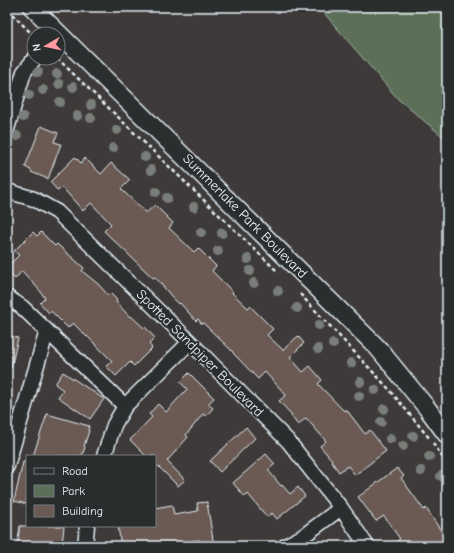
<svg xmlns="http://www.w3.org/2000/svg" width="454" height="553" font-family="'Comic Neue',sans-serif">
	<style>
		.green { fill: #5c6f59; stroke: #a2b0a8 }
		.building { fill: #6b5a53; stroke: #e8f1f8 }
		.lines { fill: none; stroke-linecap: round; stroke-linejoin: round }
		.minor-casing { stroke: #e8f1f8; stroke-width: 17 }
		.major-casing { stroke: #e8f1f8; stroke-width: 20 }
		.path { stroke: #e8f1f8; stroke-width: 2.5; stroke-dasharray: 4 3; stroke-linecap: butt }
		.minor { stroke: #2a2d2e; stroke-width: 14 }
		.major { stroke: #2a2d2e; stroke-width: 17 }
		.tree { fill: #797e7a }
		.labels { text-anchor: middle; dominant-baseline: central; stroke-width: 4; stroke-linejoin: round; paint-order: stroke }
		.street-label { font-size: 14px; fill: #e8f1f8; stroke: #2a2d2e }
	</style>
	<rect width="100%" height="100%" fill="#3e3a39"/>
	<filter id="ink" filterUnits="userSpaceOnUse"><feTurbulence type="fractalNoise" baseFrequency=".025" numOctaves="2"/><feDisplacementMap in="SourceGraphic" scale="8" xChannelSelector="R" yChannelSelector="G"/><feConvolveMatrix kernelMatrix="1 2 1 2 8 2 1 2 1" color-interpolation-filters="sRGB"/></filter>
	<g filter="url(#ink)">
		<!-- green -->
		<path class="green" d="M321,7H447V140L398,99L324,13Z"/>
		<!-- building -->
		<path class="building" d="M41,126L58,133L54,142L61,144L48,179L31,172V170L25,167Z
			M75,157L81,163L85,158L101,174L111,163L130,180L121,189L146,213L155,205L173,223L169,228L194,252L198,248L216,266L212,271L233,292L232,293L248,308L250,306L273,329L267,335L283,350L298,336L304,343L290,357L303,372L310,366L322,380L318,384L344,411L346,409L365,434L370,430L386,451L355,475L348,466L339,472L331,461L332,460L320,446L326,441L306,418L298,425L291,416L292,415L279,401L286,395L265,372L258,379L233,353V352L203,323L202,324L198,319L196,321L180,303L179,304L172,297L155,277L153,278L104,231L111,224L91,203L83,211L62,187L58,191L50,182Z
			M33,232L37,236L41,232L55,246L57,244L84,268L82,271L98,284L108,295L110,293L117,300L116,302L130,317L131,316L144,328L145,327L155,338L149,344L152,348L134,366L130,362L116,376L106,366L112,361L87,336V337L73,323L68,328L51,311L49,313L40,303L45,298L42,294V293L22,271L15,279L7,271V267L19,255L14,251Z
			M7,335L18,338L11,368H7Z
			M63,372L104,399L90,419L58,397L63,390L55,384Z
			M189,373L214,398L208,404L213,408L206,416L203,414L186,435L188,437L167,461L185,480L178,486L155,463V456H146L130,440L152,417L149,414L158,404L166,412L187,389L180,382Z
			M47,414L89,426L88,431H89L84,446L85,447L82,456H33Z
			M246,427L255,438L220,472L210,461Z
			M266,454L275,464L268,470L281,486L282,485L290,494L298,487L305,496L277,519L272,513L267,517L248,494L245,497L233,483Z
			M23,462H27V504L14,501Z
			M397,468L404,476L401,478L424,510L426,508L447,540V546H390L400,539L384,516L376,521L358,497Z
			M207,502L214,546H200L199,540L178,543V544L168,546H121L118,526H155V508L172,505L174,515L198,511L197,503Z
			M20,526H64L62,546H17Z"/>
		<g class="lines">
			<!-- minor casing -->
			<g class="minor-casing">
				<path id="minor" d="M7,129L24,72L35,58
					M7,191L34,199L57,212L190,342L288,441L341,508L367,546
					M7,297L22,307L125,406
					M104,456L114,425L125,406L190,342
					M7,466L47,331
					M85,546L87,526
					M285,546L302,537L341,508"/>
			</g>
			<!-- major casing -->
			<g class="major-casing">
				<path id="major" d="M32,7L378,348L427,408L447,435"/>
			</g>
			<!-- path -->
			<path class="path" d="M7,9L34,36
				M57,58L278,272
				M300,294L388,388L430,439
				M433,443L447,464"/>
			<!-- minor -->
			<use href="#minor" class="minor"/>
			<!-- major -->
			<use href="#major" class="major"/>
		</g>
		<!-- trees -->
		<g class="tree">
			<circle cx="38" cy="72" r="5"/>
			<circle cx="57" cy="74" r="5"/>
			<circle cx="59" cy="84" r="5"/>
			<circle cx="73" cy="87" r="5"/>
			<circle cx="43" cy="90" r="5"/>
			<circle cx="29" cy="95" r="5"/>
			<circle cx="60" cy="102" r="5"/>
			<circle cx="91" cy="105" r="5"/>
			<circle cx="77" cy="116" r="5"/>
			<circle cx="23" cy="117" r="5"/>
			<circle cx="91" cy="118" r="5"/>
			<circle cx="117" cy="130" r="5"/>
			<circle cx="17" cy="136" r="5"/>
			<circle cx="113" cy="148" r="5"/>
			<circle cx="145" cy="157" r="5"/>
			<circle cx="151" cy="170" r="5"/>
			<circle cx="156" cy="192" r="5"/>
			<circle cx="167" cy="198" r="5"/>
			<circle cx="194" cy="207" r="5"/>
			<circle cx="201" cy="232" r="5"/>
			<circle cx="222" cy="233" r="5"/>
			<circle cx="218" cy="251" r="5"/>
			<circle cx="248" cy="259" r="5"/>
			<circle cx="250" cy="271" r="5"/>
			<circle cx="254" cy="283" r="5"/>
			<circle cx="278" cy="291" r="5"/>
			<circle cx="297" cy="308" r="5"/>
			<circle cx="319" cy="325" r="5"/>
			<circle cx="333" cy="344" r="5"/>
			<circle cx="318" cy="349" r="5"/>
			<circle cx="351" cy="363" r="5"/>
			<circle cx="360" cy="382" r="5"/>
			<circle cx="375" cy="390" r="5"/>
			<circle cx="359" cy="396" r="5"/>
			<circle cx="384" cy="409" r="5"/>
			<circle cx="381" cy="422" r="5"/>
			<circle cx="413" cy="436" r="5"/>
			<circle cx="390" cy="439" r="5"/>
			<circle cx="403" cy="446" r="5"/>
			<circle cx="429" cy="457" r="5"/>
			<circle cx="421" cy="471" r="5"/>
			<circle cx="441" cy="476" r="5"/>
		</g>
	</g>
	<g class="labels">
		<!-- street labels -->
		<g class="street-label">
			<text transform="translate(245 216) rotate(45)">Summerlake Park Boulevard</text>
			<text transform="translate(200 353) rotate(45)">Spotted Sandpiper Boulevard</text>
		</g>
	</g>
	<!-- margin -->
	<rect width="454" height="553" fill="none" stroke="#2a2d2e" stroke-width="24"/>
	<rect x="12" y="12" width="430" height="529" fill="none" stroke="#e8f1f8" stroke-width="1.5" filter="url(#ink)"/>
	<!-- legend -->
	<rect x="26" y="455" width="130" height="72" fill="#2a2d2e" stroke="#767b7f"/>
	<rect x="34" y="468" width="20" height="6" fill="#2a2d2e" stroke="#767b7f"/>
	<text x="62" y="475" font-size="12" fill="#e8f1f8">Road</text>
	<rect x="34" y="485" width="20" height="12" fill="#5c6f59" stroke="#767b7f"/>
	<text x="62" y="495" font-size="12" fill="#e8f1f8">Park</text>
	<rect x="34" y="505" width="20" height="12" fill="#6b5a53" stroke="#767b7f"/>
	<text x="62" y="515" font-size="12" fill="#e8f1f8">Building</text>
	<!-- north arrow -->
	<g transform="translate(46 46) rotate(261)"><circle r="19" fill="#2a2d2e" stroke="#767b7f"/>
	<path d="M0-3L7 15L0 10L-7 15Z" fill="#ff9aa2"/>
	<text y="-6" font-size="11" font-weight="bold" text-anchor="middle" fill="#e8f1f8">N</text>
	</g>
</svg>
